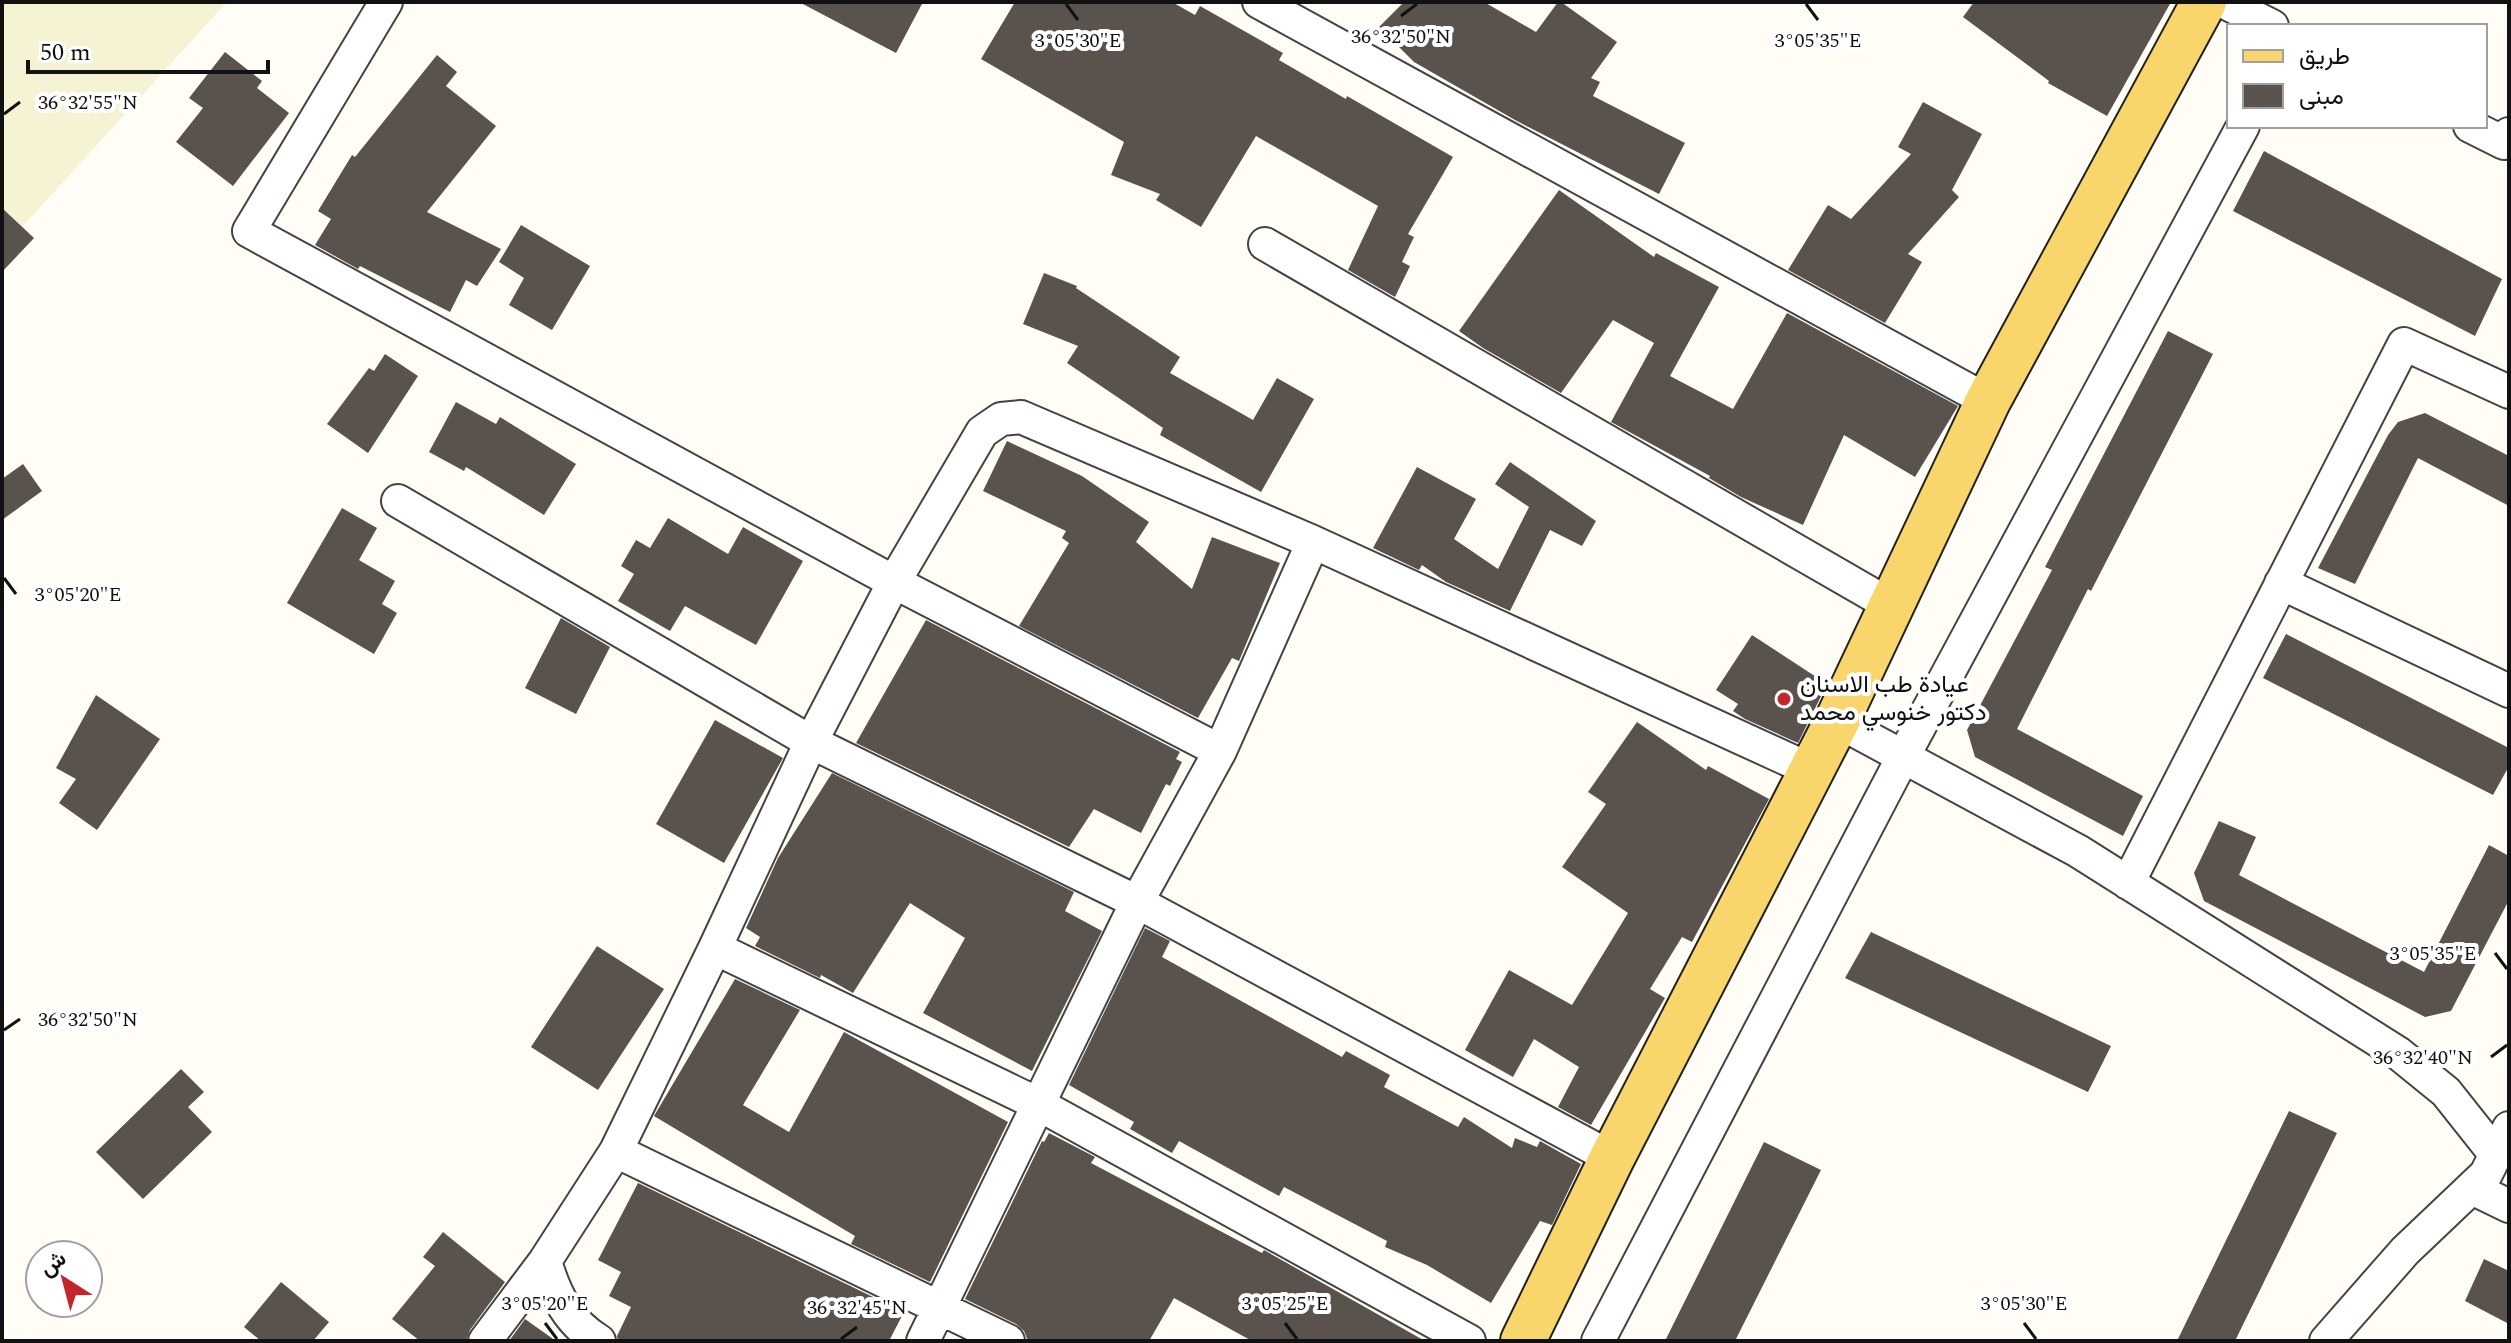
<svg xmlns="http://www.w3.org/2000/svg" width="2511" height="1343" font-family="Spectral,Vazirmatn,serif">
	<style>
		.farmland { fill: #f6f3d4 }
		.building { fill: #5a524d }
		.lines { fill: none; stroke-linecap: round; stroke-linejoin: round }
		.minor-casing { stroke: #444; stroke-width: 36 }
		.primary-casing { stroke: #222; stroke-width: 48 }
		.minor { stroke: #fff; stroke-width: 32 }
		.primary { stroke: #f9d66b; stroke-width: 44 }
		.ticks { fill: none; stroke: #111; stroke-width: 3 }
		.poi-dot { fill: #c4262e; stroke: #fff; stroke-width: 3 }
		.labels { text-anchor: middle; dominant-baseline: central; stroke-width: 8; stroke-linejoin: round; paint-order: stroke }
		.poi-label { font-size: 24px; fill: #111; stroke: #fff; text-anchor: start }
		.ticks-label { font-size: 20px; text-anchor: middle; fill: #111; stroke: #fff; stroke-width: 8; stroke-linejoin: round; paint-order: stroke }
	</style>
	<rect width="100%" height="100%" fill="#fffdf5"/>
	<!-- farmland -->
	<path class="farmland" d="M2,2L226,3L2,249Z"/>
	<!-- building -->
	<path class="building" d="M799,2H923L896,53Z
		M1015,2H1172L1195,15L1200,6L1283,53L1279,60L1346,99L1347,96L1453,157L1408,234L1414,237L1402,262L1410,266L1395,297L1348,270L1378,206L1256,136L1201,227L1156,200L1160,194L1111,175L1124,142L981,59Z
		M1404,2H1484L1536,32L1558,2H1561L1617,42L1591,78L1600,82L1593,96L1685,143L1659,194L1515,120L1414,62L1379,27Z
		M1974,2H2171L2107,116L2048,83L2049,81L1963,17Z
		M225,52L262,81L257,88L289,113L233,186L176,142L203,108L189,98Z
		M437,55L457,72L446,86L496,126L427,212L501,249L477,286L466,280L450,312L360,266L358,269L315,245L331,219L318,211L352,155L355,157Z
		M1923,102L1982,134L1952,190L1959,197L1908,254L1922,262L1885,323L1788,270L1828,205L1851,219L1911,154L1898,147Z
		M2264,151L2502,279L2475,336L2233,211Z
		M1559,190L1654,257L1656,253L1719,287L1670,376L1733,409L1787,313L1958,406L1915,477L1844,435L1803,525L1741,497L1709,478L1710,476L1611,422L1654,343L1613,320L1561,393L1483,348L1459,331Z
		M2,208L34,238L2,272Z
		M521,225L590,266L552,330L509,305L524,278L499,262Z
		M1044,273L1077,286L1076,288L1180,357L1170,373L1253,420L1277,378L1314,399L1261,492L1160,435L1163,428L1067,363L1078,346L1023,324Z
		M2168,331L2213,354L2091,591L2088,589L2017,729L2143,796L2123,836L1975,757L1967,730L2052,570L2045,567Z
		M385,354L418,376L368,453L327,424L369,368L374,371Z
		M456,402L496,424L500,417L576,464L544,515L466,467L464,471L429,452Z
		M2425,413L2509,456V506L2418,458L2355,584L2318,568L2388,435L2398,422Z
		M1007,441L1082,476L1149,522L1136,542L1192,589L1212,537L1280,563L1239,661L1232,658L1198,718L1019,626L1069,543L1062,538L1066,531L983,491Z
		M1510,462L1596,521L1582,546L1550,530L1510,611L1446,582L1422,565L1419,570L1373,548L1417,467L1476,499L1454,539L1498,569L1529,507L1495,484Z
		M23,464L42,491L2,520V479Z
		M342,508L377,528L359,560L395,581L382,604L397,613L374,654L287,603Z
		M668,518L728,554L743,527L803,561L756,645L685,606L670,631L618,601L634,574L621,566L636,540L650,548Z
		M561,618L610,647L576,714L525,688Z
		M926,620L1180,752L1176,759L1182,762L1170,786L1166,784L1141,833L1094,809L1069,847L856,743Z
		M2286,634L2509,748V766L2493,795L2263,678Z
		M1752,635L1827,684L1798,743L1745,719L1733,711L1738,704L1716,690Z
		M96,695L160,739L97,830L59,803L76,779L56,768Z
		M715,720L783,758L724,863L656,824Z
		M1637,722L1706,770L1708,766L1769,799L1692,942L1682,937L1650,989L1665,998L1591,1125L1558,1107L1579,1067L1534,1039L1513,1077L1465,1050L1509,970L1572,1005L1628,913L1562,867L1606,804L1588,792Z
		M832,773L1074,892L1065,911L1102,931L1032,1071L923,1013L965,938L910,903L853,993L821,975L820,978L755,946L760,937L746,928L778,858Z
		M2219,821L2256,837L2239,875L2424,972L2489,845L2509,856V900L2451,1011L2425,1017L2204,901L2194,873Z
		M1145,928L1170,941L1162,957L1342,1057L1346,1051L1390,1075L1384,1087L1458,1127L1464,1117L1512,1148L1515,1138L1537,1147L1540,1141L1581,1164L1552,1225L1540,1221L1491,1303L1427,1265L1385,1247L1387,1241L1284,1187L1279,1196L1179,1141L1172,1153L1130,1129L1134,1122L1069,1085Z
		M1871,932L2111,1046L2088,1092L1845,978Z
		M597,946L664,989L598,1090L531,1047Z
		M735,979L800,1010L743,1105L789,1132L844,1032L1008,1122L930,1282L851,1244L855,1236L654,1116Z
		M181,1069L204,1092L188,1107L212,1132L143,1199L96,1152Z
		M2289,1111L2337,1133L2235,1341H2177Z
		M1049,1133L1095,1157L1091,1163L1262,1253L1264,1250L1425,1341H1252L1174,1298L1149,1341H1028L1024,1331L1016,1324L965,1299L1042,1141L1044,1142Z
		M1764,1142L1821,1170L1735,1341H1665Z
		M638,1183L904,1312L889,1341H618L617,1336L631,1307L609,1296L621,1272L598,1260Z
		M443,1232L505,1282L470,1330L466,1341H420L392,1319L435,1266L423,1257Z
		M2484,1259L2509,1271V1324L2465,1301Z
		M281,1282L329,1322L313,1341H261L244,1327Z
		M525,1319L556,1341H509Z"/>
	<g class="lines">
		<!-- minor casing -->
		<g class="minor-casing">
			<path id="minor" d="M386,2L249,231L894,582L1220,751
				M1259,2L1988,401
				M2224,2L2272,26
				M2470,126L2504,143L2509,134
				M1265,244L1892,606
				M398,501L811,742L894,582L982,432L1001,419L1021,417L1313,542L1811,770
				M2281,583L2509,691
				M1837,721L2078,851L2398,1053L2446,1092L2496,1155
				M2128,883L2404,344L2509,392
				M715,948L1038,1104L1469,1341
				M616,1151L715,948L811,742L1137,902L1612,1158
				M2472,1188L2509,1206
				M485,1341L545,1261
				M599,1341C568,1322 555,1295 545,1261L616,1151L1008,1341
				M923,1341L1137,902L1220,751L1313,542
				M1598,1341L1903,757L2243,126
				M2326,1341L2405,1251L2486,1174L2509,1128"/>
		</g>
		<!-- primary casing -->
		<g class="primary-casing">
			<path id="primary" d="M1523,1341L1612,1158L1837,721L1988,401L2204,2"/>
		</g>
		<!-- minor -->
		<use href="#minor" class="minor"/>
		<!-- primary -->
		<use href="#primary" class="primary"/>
	</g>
	<!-- ticks -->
	<path class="ticks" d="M1066,4L1078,20M1806,4L1818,20M1401,16L1417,4M4,114L20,102M4,578L16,594M2495,953L2507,969M4,1030L20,1019M2491,1057L2507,1045M545,1323L557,1339M1285,1323L1297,1339M2024,1323L2036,1339M841,1339L857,1327"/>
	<!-- markers -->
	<circle class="poi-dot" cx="1784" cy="699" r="8"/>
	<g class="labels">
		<!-- poi labels -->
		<g class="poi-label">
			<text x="1800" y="685">عيادة طب الاسنان<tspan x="1800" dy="28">دكتور خنوسي محمد</tspan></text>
		</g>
	</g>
	<g class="ticks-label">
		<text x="1401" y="43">36°32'50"N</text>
		<text x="1078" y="47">3°05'30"E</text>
		<text x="1818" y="47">3°05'35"E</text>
		<text x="88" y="109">36°32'55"N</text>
		<text x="78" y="601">3°05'20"E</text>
		<text x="2433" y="960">3°05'35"E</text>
		<text x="88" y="1026">36°32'50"N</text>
		<text x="2423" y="1064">36°32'40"N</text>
		<text x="545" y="1310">3°05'20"E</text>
		<text x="1285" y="1310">3°05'25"E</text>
		<text x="2024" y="1310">3°05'30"E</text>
		<text x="857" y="1314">36°32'45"N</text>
	</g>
	<!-- border -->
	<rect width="2511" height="1343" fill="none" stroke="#111111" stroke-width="8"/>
	<!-- legend -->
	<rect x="2227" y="24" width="260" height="104" fill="#ffffff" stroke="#a0a0a0" stroke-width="2"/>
	<rect x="2243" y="50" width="40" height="12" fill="#f9d66b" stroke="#a0a0a0" stroke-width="2"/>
	<text x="2299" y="64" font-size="24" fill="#111111">طريق</text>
	<rect x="2243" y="84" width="40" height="24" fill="#5a524d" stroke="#a0a0a0" stroke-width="2"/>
	<text x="2299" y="104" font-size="24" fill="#111111">مبنى</text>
	<!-- north arrow -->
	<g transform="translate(64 1279) rotate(324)"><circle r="38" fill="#ffffff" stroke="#a0a0a0" stroke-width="2"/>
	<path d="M0-6L14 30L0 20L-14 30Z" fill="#c4262e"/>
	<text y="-12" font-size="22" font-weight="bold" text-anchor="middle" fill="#111111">ش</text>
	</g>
	<!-- scale -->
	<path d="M28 60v12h240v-12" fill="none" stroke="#111111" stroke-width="4"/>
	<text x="40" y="60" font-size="24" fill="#111111" stroke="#ffffff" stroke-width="6" paint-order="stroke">50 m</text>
</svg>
